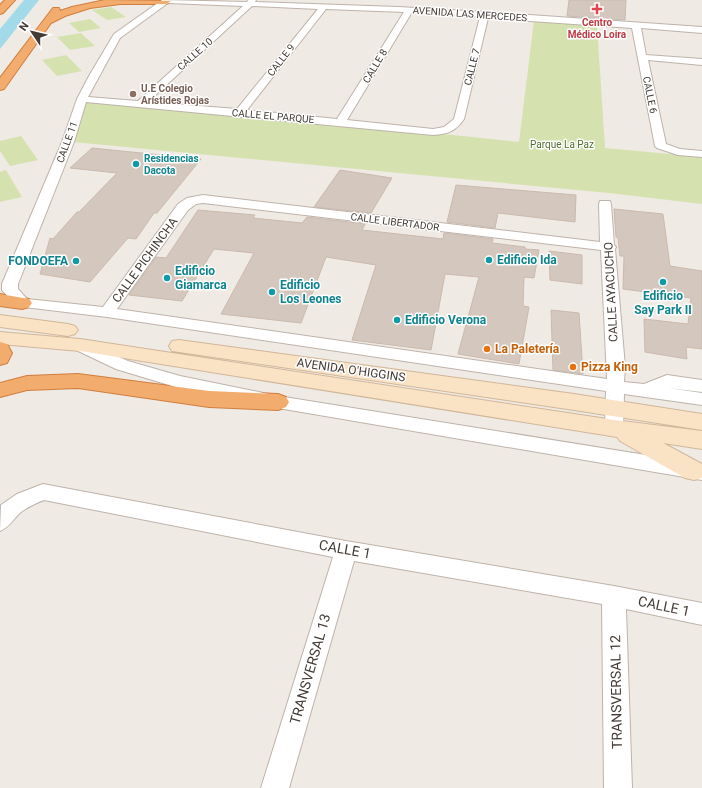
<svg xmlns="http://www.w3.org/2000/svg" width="702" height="788" font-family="Roboto,sans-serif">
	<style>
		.green { fill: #d5e2af }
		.water { fill: #a3daea }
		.building { fill: #d4c7bd; stroke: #cbbaae }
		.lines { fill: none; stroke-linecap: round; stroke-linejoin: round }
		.street-casing { stroke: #beb3aa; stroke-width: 2 }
		.secondary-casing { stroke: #d0b799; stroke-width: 2 }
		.highway-casing { stroke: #d07e3e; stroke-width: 2 }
		.street { fill: #fff; fill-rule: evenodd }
		.secondary { fill: #fae2c4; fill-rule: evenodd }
		.highway { fill: #f2ac6d; fill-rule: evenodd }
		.health-dot { fill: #e0444e; stroke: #fff; stroke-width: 1.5 }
		.education-dot { fill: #8d6e63; stroke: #fff; stroke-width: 1.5 }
		.culture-dot { fill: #0f9aa8; stroke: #fff; stroke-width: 1.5 }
		.food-dot { fill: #e8710a; stroke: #fff; stroke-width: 1.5 }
		.labels { text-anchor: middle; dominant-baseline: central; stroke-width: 3; stroke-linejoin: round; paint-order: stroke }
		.far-street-label { font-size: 10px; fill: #423a34; stroke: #fff }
		.far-health-label { font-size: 10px; font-weight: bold; fill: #be3a42; stroke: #fff }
		.far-education-label { font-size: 10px; font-weight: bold; fill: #785e54; stroke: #fff; text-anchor: start }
		.far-park-label { font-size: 10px; fill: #526e2d; stroke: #fff }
		.far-culture-label { font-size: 10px; font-weight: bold; fill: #0d838f; stroke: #fff; text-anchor: start }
		.street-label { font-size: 12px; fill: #423a34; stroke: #fff }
		.culture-label { font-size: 12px; font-weight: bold; fill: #0d838f; stroke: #fff; text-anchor: start }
		.food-label { font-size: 12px; font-weight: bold; fill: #c56008; stroke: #fff; text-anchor: start }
		.near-street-label { font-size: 14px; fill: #423a34; stroke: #fff }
	</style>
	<rect width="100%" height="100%" fill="#f0eae4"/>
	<!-- green -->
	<path class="green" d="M111,7L126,17L107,20L92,10Z
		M90,19L101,28L79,32L69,23Z
		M534,21L597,26L605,148L702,157V204L609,193L73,142L85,100L386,128L519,142Z
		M81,33L95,46L70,50L57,37Z
		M66,55L82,71L57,76L42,60Z
		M21,136L38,160L10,166L0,151V141Z
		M6,170L22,197L0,202V172Z"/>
	<!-- water -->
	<path class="water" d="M24,0H39L0,49V29Z"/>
	<!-- building -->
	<path class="building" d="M569,0H626L625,20L567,16Z
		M92,148L201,159L157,213H154L136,239L128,238L90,282L40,274L50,238L53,239L77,212H79L117,173L70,168Z
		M340,170L392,178L371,213L314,207Z
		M456,185L576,195L575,222L498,213L495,228L447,222Z
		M614,209L663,214L670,266L702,271V349L686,347L687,359L645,352L644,319L688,324L691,298L623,289L624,256H620L618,238L616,237Z
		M198,210L255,215L253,218L302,223L307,217L365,224L362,230L443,239L444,233L493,239L492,243L525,247V249L539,250L534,278L524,277L523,306L529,307L519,364L458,354L479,277L445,274L431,350L352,340L376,265L326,257L301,323L221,314L254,253L214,249L182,301L129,295L156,257L166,258Z
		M549,251L582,255V284L550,280Z
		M551,310L579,313L583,374L553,370Z"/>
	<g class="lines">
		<!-- street casing -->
		<g class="street-casing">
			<path id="street" d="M162,0L247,2L248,0H256L255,2L398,7L485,12L702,27V33L641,28L646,55L702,59V65L648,60L666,144L680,149L702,151V157L678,155L657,148L655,146L632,28L488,18L464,119C456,131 448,134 433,135L86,102L74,142L18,284V289L27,299L103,307L178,204L187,198L203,195L600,242L599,204L600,201H610L611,204L614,245L616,247L615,249L625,367L624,382L644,384L667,375L702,380V392L668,388L702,393V405L624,394L623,428L621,433L614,435L607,433L605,428L606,391L107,317L16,306L2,290V284L62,142L77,99L89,76L114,34ZM168,3L243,6L138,101L88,97L120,38ZM252,6L318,9L237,109L148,102ZM326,9L404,12L337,119L247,110ZM412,12L480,17L454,119L444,127L433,129L347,120ZM203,203L601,250L607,379L117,309L188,210L196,204Z
				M80,340L128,361L180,376L278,396L702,464V480L278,408L179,388L116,369L74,349L72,345L74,341Z
				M43,484L346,541L614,586L702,603V625L626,609L632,788H604L602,604L354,561L289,788H261L333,557L44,500C36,503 28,507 21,512C13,519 10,527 0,531L1,505L17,494Z"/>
		</g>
		<!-- secondary casing -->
		<g class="secondary-casing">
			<path id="secondary" d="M0,315L68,324L75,326L78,330L75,334L68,336L0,327Z
				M0,332L80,339L614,420L702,431V449L663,443L702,464V478L694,480L685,478L620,441L617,437L80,351L0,344Z
				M179,340L574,394L702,414V430L574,410L172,351L169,346L172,341Z"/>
		</g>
		<!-- highway casing -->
		<g class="highway-casing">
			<path id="highway" d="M5,0H15L3,13L0,14V5Z
				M105,0L171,1L166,4H120L90,8L65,16L51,23L4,89L0,90V78L53,8H59L60,11L72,7Z
				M0,294L29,299L32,303L29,307L22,309L0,306Z
				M0,342L7,344L12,353L7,363L0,365Z
				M78,374L209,391L278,394L286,397L289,402L286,407L278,410L209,407L78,388L27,390L0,397V383L27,376Z"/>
		</g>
		<!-- street -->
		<use href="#street" class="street"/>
		<!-- secondary -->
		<use href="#secondary" class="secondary"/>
		<!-- highway -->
		<use href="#highway" class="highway"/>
	</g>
	<!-- markers -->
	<path class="health-dot" d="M595 3h4v4h4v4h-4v4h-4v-4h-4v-4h4z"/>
	<circle class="education-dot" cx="133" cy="94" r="4"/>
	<g class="culture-dot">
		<circle cx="136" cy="164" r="4"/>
		<circle cx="489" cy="260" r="4"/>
		<circle cx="76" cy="261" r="4"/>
		<circle cx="167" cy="278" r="4"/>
		<circle cx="663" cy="282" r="4"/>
		<circle cx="272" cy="292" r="4"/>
		<circle cx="397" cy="320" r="4"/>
	</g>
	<g class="food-dot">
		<circle cx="487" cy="349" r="4"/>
		<circle cx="573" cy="367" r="4"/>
	</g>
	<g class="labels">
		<!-- far-street labels -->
		<g class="far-street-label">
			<text transform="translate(470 14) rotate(4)">AVENIDA LAS MERCEDES</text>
			<text transform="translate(195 54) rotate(-42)">CALLE 10</text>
			<text transform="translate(281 60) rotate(-52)">CALLE 9</text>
			<text transform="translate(375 66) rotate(-59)">CALLE 8</text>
			<text transform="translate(472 67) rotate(-76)">CALLE 7</text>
			<text transform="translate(650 95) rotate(78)">CALLE 6</text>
			<text transform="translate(273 116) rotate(5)">CALLE EL PARQUE</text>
			<text transform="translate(67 142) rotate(-70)">CALLE 11</text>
			<text transform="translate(395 222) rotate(7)">CALLE LIBERTADOR</text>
		</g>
		<!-- far-health labels -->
		<g class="far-health-label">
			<text x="597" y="22">Centro<tspan x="597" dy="12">Médico Loira</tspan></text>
		</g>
		<!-- far-education labels -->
		<g class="far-education-label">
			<text x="141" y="88">U.E Colegio<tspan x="141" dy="12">Arístides Rojas</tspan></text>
		</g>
		<!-- far-park labels -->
		<g class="far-park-label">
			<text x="562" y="144">Parque La Paz</text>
		</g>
		<!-- far-culture labels -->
		<g class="far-culture-label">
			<text x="144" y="158">Residencias<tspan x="144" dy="12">Dacota</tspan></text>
		</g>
		<!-- street labels -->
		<g class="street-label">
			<text transform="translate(145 260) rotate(-54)">CALLE PICHINCHA</text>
			<text transform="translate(611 292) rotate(-93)">CALLE AYACUCHO</text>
			<text transform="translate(351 370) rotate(8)">AVENIDA O'HIGGINS</text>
		</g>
		<!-- culture labels -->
		<g class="culture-label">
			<text x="497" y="260">Edificio Ida</text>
			<text x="68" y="261" text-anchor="end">FONDOEFA</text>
			<text x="175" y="271">Edificio<tspan x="175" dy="14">Giamarca</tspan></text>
			<text x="280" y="285">Edificio<tspan x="280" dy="14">Los Leones</tspan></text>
			<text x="663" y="296" text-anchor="middle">Edificio<tspan x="663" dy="14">Say Park II</tspan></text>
			<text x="405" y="320">Edificio Verona</text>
		</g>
		<!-- food labels -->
		<g class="food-label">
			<text x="495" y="349">La Paletería</text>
			<text x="581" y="367">Pizza King</text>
		</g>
		<!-- near-street labels -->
		<g class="near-street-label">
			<text transform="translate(345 549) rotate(10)">CALLE 1</text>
			<text transform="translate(664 606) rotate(12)">CALLE 1</text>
			<text transform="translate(310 669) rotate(-74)">TRANSVERSAL 13</text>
			<text transform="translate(616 692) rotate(-91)">TRANSVERSAL 12</text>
		</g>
	</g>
	<!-- north arrow -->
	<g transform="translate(32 32) rotate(305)" stroke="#ffffff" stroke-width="3" paint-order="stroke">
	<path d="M0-3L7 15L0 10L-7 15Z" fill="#423a34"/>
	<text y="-6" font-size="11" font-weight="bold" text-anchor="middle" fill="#423a34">N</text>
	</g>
</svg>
